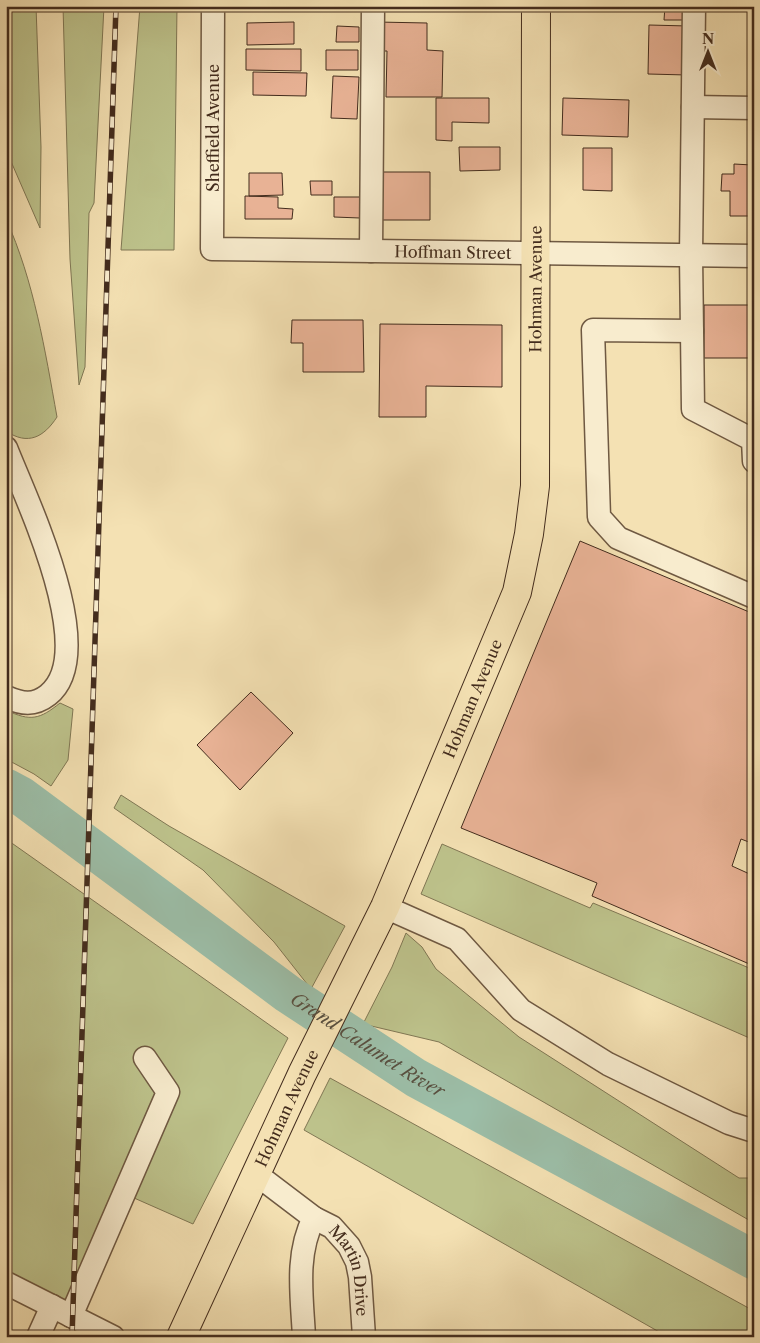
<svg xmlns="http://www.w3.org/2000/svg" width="760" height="1343" font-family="'Libre Caslon Text',serif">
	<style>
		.green { fill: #bdc28b; stroke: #807754 }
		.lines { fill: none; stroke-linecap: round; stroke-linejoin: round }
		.river { stroke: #9cbea8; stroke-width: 39 }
		.building { fill: #e8b295; stroke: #432c1d }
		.minor-casing { stroke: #6f5942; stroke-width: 25 }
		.major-casing { stroke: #432c1d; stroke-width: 30 }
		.minor { stroke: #f8ecce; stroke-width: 22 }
		.major { stroke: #f4e1b3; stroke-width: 28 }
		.rail-casing { stroke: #432c1d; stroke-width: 5.5 }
		.rail { stroke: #f8ecce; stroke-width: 4; stroke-dasharray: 11; stroke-linecap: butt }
		.labels { text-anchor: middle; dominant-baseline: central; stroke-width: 5; stroke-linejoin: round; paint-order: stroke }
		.street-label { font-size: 16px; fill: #432c1d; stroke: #f8ecce }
		.water-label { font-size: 18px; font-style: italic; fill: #595040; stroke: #f8ecce }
	</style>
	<rect width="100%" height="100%" fill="#f4e1b3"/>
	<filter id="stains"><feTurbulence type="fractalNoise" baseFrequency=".004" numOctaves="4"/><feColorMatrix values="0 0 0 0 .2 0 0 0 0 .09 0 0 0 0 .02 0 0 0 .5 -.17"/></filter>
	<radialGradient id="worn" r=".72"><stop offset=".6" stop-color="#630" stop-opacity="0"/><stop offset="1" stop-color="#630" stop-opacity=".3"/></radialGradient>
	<!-- green -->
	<path class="green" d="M6,6H36L41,147L40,228L6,150Z
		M63,6H104L94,203L89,213L85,367L79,385L70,259Z
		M140,6H177L174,250H121Z
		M6,219C34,281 45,350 57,417C44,437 28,446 6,431Z
		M60,703L73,709L68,760L51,786L34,774L6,759V710C31,722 40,719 60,703Z
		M121,795L169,826L345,926L311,989L274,942L203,870L114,808Z
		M6,839L288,1038L193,1224L125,1194L71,1316L6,1285Z
		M442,844L590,908L593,903L754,970V1040L421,894Z
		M406,933L422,947L436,969L519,1037L739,1178H754V1223L439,1042L363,1024L392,967Z
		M330,1078L754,1311V1337H668L304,1130Z"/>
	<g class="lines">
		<!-- river -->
		<path class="river" id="s1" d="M6,788L21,796L288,994L416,1078L754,1260"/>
	</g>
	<!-- building -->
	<path class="building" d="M665,6H685V20H664Z
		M294,22V44L247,45V23Z
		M377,22L427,23V50L443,51L442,97H386L387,51H377Z
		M649,25L688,26L687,75L648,74Z
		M337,26L359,27V42H336Z
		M246,49H301V71L246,70Z
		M326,50H358V70H326Z
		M253,72L307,73L306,96L253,95Z
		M333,76L359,77L357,119L331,118Z
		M436,98H489V123L452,122V141L436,140Z
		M563,98L629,100L628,137L562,135Z
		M459,147H500V170L460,171Z
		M583,148H612V191L583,190Z
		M734,164L752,165V216H730V191H721L722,174H734Z
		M380,172H430V220H380Z
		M249,173H282L283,195L249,196Z
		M310,181H332V195H311Z
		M245,196L278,197V208L293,209L292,219H245Z
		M334,197H361L360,218L334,217Z
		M704,305H754V358H704Z
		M292,320H363L364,372H303V343H291Z
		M380,324L502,325V387L426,386V417H379Z
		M580,541L754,614V844L741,839L732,866L754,876L749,889L754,891V966L592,896L597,883L461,828Z
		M251,692L293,733L240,790L197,745Z"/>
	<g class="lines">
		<!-- minor casing -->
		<g class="minor-casing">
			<g id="minor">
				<path id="s2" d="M213,6L212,249L754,256"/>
				<path d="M694,6L691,255L693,409L753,440L754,461"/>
				<path d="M693,107L754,108"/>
				<path d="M371,251L373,6"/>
				<path d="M692,331L593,330L599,517L618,538L754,597"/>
				<path d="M6,448C26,499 101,653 48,695C34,706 22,704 6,697"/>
				<path d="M385,907L457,939L521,1010L608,1064L729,1123L754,1131"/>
				<path id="s3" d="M256,1174L314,1218L332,1227L349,1246L357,1262L360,1277L364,1337"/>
				<path d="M6,1283L113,1337"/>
				<path d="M71,1316L168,1092L145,1058"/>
				<path d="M38,1337L52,1306"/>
				<path d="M304,1337C302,1297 295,1254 314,1218"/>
			</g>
		</g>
		<!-- major casing -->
		<g class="major-casing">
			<g id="major">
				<path id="s4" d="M181,1337L302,1074L385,907L517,592L529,534L535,486L536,6"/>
			</g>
		</g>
		<!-- minor -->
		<use href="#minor" class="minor"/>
		<!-- major -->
		<use href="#major" class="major"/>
		<!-- rail casing -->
		<g class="rail-casing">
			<path id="rail" d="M72,1337L116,6"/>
		</g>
		<!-- rail -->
		<use href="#rail" class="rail"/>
	</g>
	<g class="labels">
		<!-- street labels -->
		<g class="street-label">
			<text transform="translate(213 128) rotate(-90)">Sheffield Avenue</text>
			<text stroke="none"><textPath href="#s2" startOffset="484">Hoffman Street</textPath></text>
			<text stroke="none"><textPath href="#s4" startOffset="1122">Hohman Avenue</textPath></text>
			<text stroke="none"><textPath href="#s4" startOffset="702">Hohman Avenue</textPath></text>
			<text stroke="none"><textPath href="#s4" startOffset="252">Hohman Avenue</textPath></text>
			<text stroke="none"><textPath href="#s3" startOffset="142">Martin Drive</textPath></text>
		</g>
		<!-- water labels -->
		<g class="water-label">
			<text stroke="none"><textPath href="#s1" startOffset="444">Grand Calumet River</textPath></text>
		</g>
	</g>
	<!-- margin -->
	<rect width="760" height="1343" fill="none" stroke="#f4e1b3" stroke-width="25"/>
	<rect x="8" y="8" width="745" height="1328" fill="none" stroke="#432c1d" stroke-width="2.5"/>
	<rect x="12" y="12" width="735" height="1318" fill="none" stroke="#432c1d"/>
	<!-- north arrow -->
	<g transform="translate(708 52)" stroke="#f8ecce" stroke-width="4" paint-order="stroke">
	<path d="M0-4L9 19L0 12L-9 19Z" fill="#432c1d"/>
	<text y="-8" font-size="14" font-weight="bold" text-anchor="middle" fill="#432c1d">N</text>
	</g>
	<rect width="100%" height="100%" filter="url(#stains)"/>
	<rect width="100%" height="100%" fill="url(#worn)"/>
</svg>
